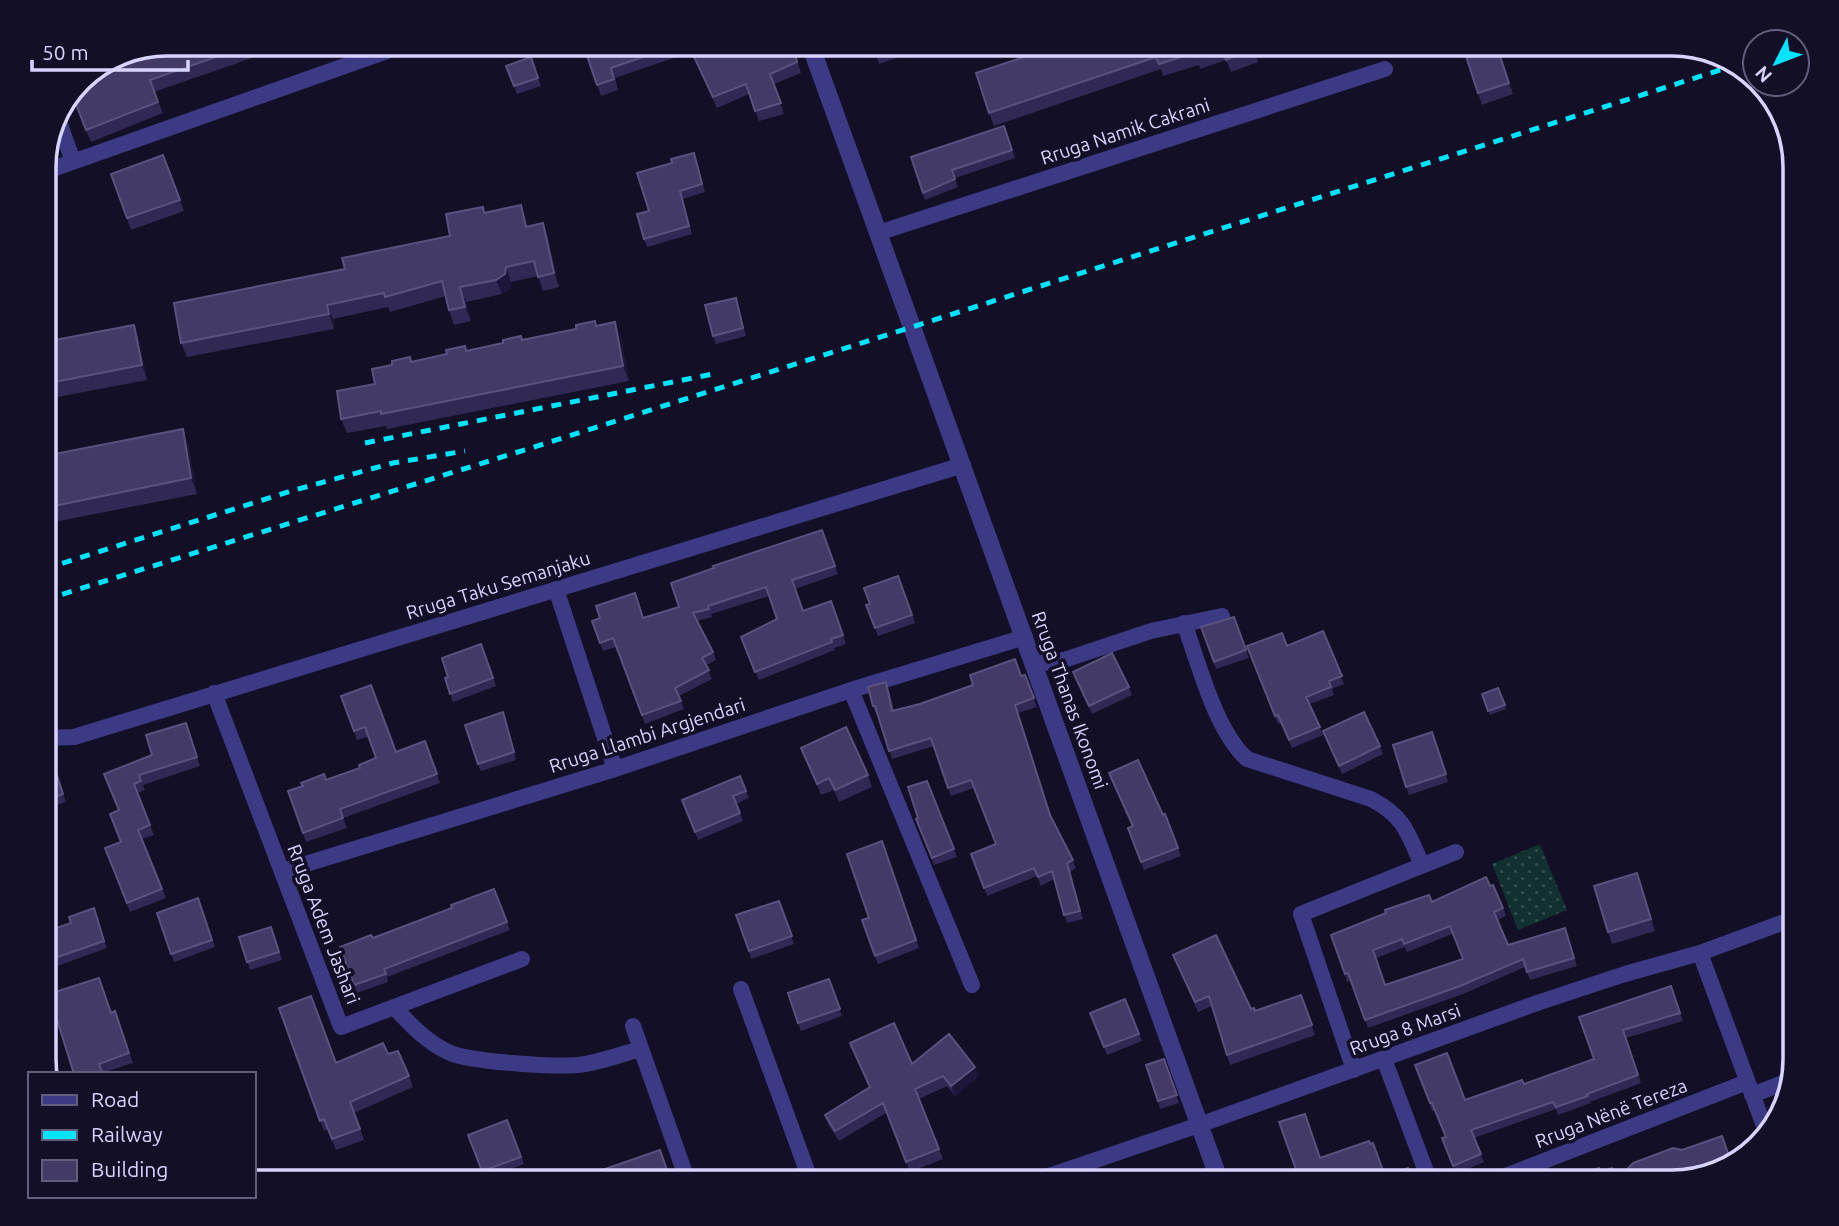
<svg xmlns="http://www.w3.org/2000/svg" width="1839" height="1226" font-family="Ubuntu,sans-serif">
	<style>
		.grass { fill: url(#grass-dots) }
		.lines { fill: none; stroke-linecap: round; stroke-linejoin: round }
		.minor { stroke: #3d3a85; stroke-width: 16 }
		.tertiary { stroke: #3d3a85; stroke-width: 18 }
		.rail { stroke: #00e5ff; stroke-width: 5; stroke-dasharray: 10 9; stroke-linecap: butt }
		.wall { fill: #312854; fill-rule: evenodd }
		.shaded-wall { fill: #1d163a }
		.building { fill: #433a66; stroke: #5a527e; stroke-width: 2; fill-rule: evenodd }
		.labels { text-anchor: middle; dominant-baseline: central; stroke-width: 7; stroke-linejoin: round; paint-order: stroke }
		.street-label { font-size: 19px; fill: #d9d4ff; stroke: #130f26 }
		.rim { fill: none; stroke: #d9d4ff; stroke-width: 3.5 }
	</style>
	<defs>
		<pattern id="grass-dots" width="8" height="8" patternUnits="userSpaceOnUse" patternTransform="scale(1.75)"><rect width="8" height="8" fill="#12302f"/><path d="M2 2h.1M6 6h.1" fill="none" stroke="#344d4e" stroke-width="1.8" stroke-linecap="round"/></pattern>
	</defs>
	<rect width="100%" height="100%" fill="#130f26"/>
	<!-- grass -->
	<path class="grass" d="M1540,844L1567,910L1518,930L1492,864Z"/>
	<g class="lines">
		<!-- minor -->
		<path class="minor" d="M60,125L73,161
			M44,172L407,44
			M878,233L1385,69
			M556,589L615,769
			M1184,623C1199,664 1215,730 1247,759L1371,799C1404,816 1408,833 1422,865
			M1035,664L1064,660L1151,631L1222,616
			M851,690L972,985
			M214,693L341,1027L522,959
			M44,738L74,737L963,465
			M283,871L615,769L851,690L1025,637
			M1700,953L1767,1134
			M741,989L811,1182
			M394,1007C409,1023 426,1042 448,1052C468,1062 554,1067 578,1065C598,1063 621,1054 641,1049
			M633,1026L688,1182
			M1384,1059L1430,1182
			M1354,1070L1301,914L1456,852
			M1752,1095L1788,1081
			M1031,1182L1199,1125L1540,1002L1625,974L1700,953L1795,918
			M1490,1182L1747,1082"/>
		<!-- tertiary -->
		<path class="tertiary" d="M810,44L1220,1182"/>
		<!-- rail -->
		<path class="rail" d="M365,443L713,374
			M44,569L291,491L393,463L465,451
			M44,600L550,442L1739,64"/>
	</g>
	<!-- wall -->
	<path class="wall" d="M247,44L252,58L154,92L163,113L91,142L72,97Z
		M590,44H710L714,56L772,55L793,47L801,73L774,84L784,114L759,121L749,94L717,108L691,52L615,78L618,90L601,96L585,50L591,48Z
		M872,44H898L902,56L879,64Z
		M1251,44L1258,62L1231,72L1226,60L1200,69L1199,65L1163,76L1161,69L994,126L989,113L1117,48Z
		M1462,44H1499L1501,52H1499L1513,94L1482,105Z
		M531,57L541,86L517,94L506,66Z
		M1004,126L1015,158L955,178L958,187L925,200L911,157Z
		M163,155L184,211L131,230L111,174Z
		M697,161L705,192L683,199L692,234L647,247L644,239L649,211Z
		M521,205L528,227L543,223L548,238L559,287L543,291L538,276L511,282V288L502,294L466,302L471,321L454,325L449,310L446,296L390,312L388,307L333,319L334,329L187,357L181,343L345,269L450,236L485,213Z
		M736,298L746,336L716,344L713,336Z
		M596,325L621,337L629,381L387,429L386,426L347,433L341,419L375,384L411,362L447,354L465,346L467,350L503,343L521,336L523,340Z
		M139,339L147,380L47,399L48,404L44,405V342Z
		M188,444L197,494L44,524V456Z
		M822,530L838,574L795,589L803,611L831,601L846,644L834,648L835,650L759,680L741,637L777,619L769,596L711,614L712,617L697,621L713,652L716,660L706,665L712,679L679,696L684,709L645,724L616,647L603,651L592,621L643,618L679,607Z
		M898,576L915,623L878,636L866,605L870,604Z
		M1234,617L1249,658L1216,669L1201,627Z
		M1323,631L1344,684L1332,689L1334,695L1310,704L1323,735L1292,748L1281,723L1278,724L1247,646H1287Z
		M481,644L496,686L453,702L445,678L448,677Z
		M1073,672L1129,687L1132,695L1092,714Z
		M1025,675L1037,707L1018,713L1051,817L1076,868L1070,872L1083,919L1067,923L1054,879L1041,886L1037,876L987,896L971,854L996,844L974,788L951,796L934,746L892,759L878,714H876L873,706L889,690L894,710Z
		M1498,688L1506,709L1490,715L1482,694Z
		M341,696L396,752L425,741L440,783L343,818L347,828L306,842L288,791L326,780L360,768L376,758L368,737L357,740Z
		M503,712L516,760L481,771L478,764Z
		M186,723L200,766L143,785L145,790L137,793L154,835L142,839L166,898L130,912L105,848L121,842L118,810L152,755Z
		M1323,731L1380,746L1383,754L1342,774Z
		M1432,732L1448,782L1409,795L1393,745Z
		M801,748L868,775L872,787L839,802L834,790L821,795Z
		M49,751L66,802L50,807L48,803L44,804V753Z
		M1109,773L1163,815L1165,814L1181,856L1144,870L1128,828L1133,826Z
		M740,776L749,798L736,804L743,821L698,840L682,800Z
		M927,781L957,857L934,865L916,819L918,818Z
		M882,841L919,948L878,964L862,920L869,918Z
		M1637,873L1655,931L1612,944L1608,932Z
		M1490,886L1503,908L1506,916L1497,920L1508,945L1568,936L1577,966L1530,980L1525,967L1463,994L1368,1028L1351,980L1347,982L1345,974L1432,902ZM1452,934L1463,959L1385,985L1376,958L1405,947L1407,952Z
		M494,889L510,930L387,977L388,982L357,993L340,947L373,938L452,908Z
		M198,898L215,947L174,962L157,913Z
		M779,901L794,944L751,959L749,951Z
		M94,908L107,948L49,969L44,955L71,923Z
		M271,927L282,960L250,970L239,937Z
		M1173,955L1255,1011L1301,995L1315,1035L1230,1065L1212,1006L1198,1012Z
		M829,979L842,1016L801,1031L788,993Z
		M1671,986L1683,1021L1626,1038L1641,1083L1590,1102L1591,1103L1558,1115L1556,1109L1474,1138L1484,1162L1456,1174L1442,1138L1446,1137L1435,1110L1432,1111L1415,1065L1465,1100L1524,1084L1594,1059Z
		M1125,999L1142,1041L1107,1055L1090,1013Z
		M279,1008L336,1063L388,1054L409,1076L413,1087L354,1113L364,1140L336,1150L328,1130L324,1131Z
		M115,1011L133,1063L102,1073L74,1074L111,1013Z
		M850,1043L912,1064L979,1076L955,1096L947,1086L919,1099L943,1159L910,1172L886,1113L839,1141L828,1124L825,1115L869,1087Z
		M1164,1059L1179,1103L1160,1109L1158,1101Z
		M507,1120L524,1164L485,1179L468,1135Z
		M660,1150L670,1178L662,1180L580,1182Z"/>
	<!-- shaded-wall -->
	<path class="shaded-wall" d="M521,205L526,219L532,242L526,227Z
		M543,223L548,238L559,287L554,273Z
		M506,267L511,282V288L502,294L496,280Z
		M460,287L466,302L471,321L465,307Z
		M327,305L333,319L334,329L329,314Z
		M615,322L621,337L629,381L623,366Z
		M134,325L139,339L147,380L142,365Z
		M183,429L188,444L197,494L191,478Z
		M975,1067L979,1076L955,1096L951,1086Z"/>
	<!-- building -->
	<path class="building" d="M167,44H247V46L150,80L158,102L86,130L73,96L80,80L120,53Z
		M590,44H681L611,68L614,79L597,85L585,50L591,48Z
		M688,44H710L713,56L745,44H767L772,55L793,47L797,62L770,74L781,103L755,111L746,84L713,97Z
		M872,44H898L899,48L876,56Z
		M1063,44H1115L1117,49L1133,44H1251L1253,49L1226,60L1221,48L1196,57L1194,53L1159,64L1156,57L989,113L976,73Z
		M1462,44H1496L1509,83L1478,93Z
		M531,57L538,78L514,86L506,66Z
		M1004,126L1012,150L952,170L955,179L923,193L911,157Z
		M694,153L702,184L680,191L689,226L644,239L637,214L649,211L637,173L672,163L671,159Z
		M163,155L180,200L127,218L111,174Z
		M521,205L526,227L543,223L554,273L538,277L534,261L506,267L505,274L496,280L460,287L465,307L449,310L442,281L385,297L384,293L327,305L329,314L181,343L174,303L345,269L342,258L450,236L446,214L483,207L484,213Z
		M736,298L743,328L713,336L705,305Z
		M595,321L596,326L615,322L623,366L381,414V411L341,419L337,391L375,384L372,369L392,365V361L410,357L411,362L447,354L446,350L465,346L466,351L503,343V340L521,336L522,340L576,329V325Z
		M134,325L142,365L44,384V342Z
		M183,429L191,478L44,508V456Z
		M822,530L835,566L792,580L803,611L831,601L843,635L831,639L832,642L755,672L741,637L777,619L766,587L708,606L709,609L693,613L713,652L702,658L709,670L675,688L681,701L642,715L613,638L600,643L592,621L600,618L596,606L635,593L643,618L679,607L671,583L714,568L713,566Z
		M898,576L912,615L875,628L866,605L870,604L864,588Z
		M1234,617L1246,650L1214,662L1201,627Z
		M1323,631L1342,676L1329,681L1331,687L1306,697L1320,727L1289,740L1278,715L1275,716L1247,646L1282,633L1287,646Z
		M481,644L493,678L450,694L445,678L448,677L442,658Z
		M1112,653L1129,687L1089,706L1073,672Z
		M1015,659L1021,676L1025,675L1034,698L1015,705L1050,815L1073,860L1067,863L1080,911L1064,915L1052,871L1038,877L1034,868L984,888L971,854L996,844L971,780L948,788L931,738L889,751L875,706H873L868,687L886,682L892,711L920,704L973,685L970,675Z
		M371,685L396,752L425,741L437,774L340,809L343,818L303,833L288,791L303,786L301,783L324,774L326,780L360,768L359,765L376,758L365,727L354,731L341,696Z
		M1498,688L1505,705L1488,711L1482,694Z
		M503,712L514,752L478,764L465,725Z
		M1364,712L1380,746L1339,766L1323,731Z
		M186,723L197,757L139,775L141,781L134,784L150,825L138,830L162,889L127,903L105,848L121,842L110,814L119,810L104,774L152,755L146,735Z
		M846,727L868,775L835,790L829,778L817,784L801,748Z
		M1432,732L1446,774L1406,787L1393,745Z
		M49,751L63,794L47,800L45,795H44V753Z
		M1138,760L1163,815L1165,814L1178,848L1141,862L1128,828L1133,826L1109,773Z
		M740,776L746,791L733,796L740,813L695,832L682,800Z
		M927,781L954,849L932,858L916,819L918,818L908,787Z
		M882,841L916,940L875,956L862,920L869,918L847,854Z
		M1637,873L1651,919L1608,932L1594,886Z
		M1486,877L1490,886L1493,885L1503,908L1494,912L1508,945L1565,928L1574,958L1527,972L1523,959L1460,986L1365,1020L1348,973L1345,974L1331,935L1386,913L1385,910L1429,895L1432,902ZM1450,926L1463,959L1385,985L1373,950L1402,939L1404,944Z
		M494,889L507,922L384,969L386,974L354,985L340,947L371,935L373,938L452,908L451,905Z
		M198,898L212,940L171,954L157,913Z
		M779,901L792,936L749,951L736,915Z
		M94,908L104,941L46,961L44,955V935L46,934L45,932L71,923L69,917Z
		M271,927L279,952L247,962L239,937Z
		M1216,935L1251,1009L1254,1008L1255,1011L1301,995L1312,1025L1227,1055L1209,996L1195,1002L1173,955Z
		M99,978L111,1013L115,1011L129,1053L99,1064L103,1074H74L49,994Z
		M829,979L840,1009L798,1023L788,993Z
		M1671,986L1680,1013L1623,1030L1638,1075L1587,1094L1588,1096L1556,1107L1553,1102L1471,1130L1481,1154L1453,1166L1442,1138L1446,1137L1432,1103H1430L1415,1065L1447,1053L1465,1100L1522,1080L1524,1084L1594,1059L1579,1017Z
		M311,996L336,1063L383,1043L388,1054L398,1051L409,1076L350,1102L360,1129L332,1139L324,1119L320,1121L279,1008Z
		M1125,999L1139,1034L1104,1047L1090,1013Z
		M894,1023L912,1064L949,1034L975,1067L951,1086L943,1076L915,1089L939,1149L906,1162L883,1103L835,1131L825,1115L870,1087L850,1043Z
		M1164,1059L1177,1095L1158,1101L1146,1065Z
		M1305,1114L1320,1158L1369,1141L1370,1144L1373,1143L1385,1176L1408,1168L1413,1182H1287L1299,1178L1279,1122Z
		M507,1120L521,1157L482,1171L468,1135Z
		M1722,1136L1732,1165L1727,1169L1672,1182H1569L1576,1180L1575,1176L1599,1168L1601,1172L1612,1168L1617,1180L1633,1163L1673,1148L1682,1150Z
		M660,1150L667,1170L659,1173L663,1182H580L579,1178Z"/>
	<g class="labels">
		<!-- street labels -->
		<g class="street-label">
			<text transform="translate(1125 131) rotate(-18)">Rruga Namik Cakrani</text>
			<text transform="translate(498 585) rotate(-17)">Rruga Taku Semanjaku</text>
			<text transform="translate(1070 700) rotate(70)">Rruga Thanas Ikonomi</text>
			<text transform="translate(647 735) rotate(-18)">Rruga Llambi Argjendari</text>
			<text transform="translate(324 924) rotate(69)">Rruga Adem Jashari</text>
			<text transform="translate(1405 1029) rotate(-20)">Rruga 8 Marsi</text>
			<text transform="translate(1611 1113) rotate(-21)">Rruga Nënë Tereza</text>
		</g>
	</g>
	<!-- crop -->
	<path d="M0 0H1839V1226H0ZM167 56H1672A111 111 0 0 1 1783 167V1059A111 111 0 0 1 1672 1170H167A111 111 0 0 1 56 1059V167A111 111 0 0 1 167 56Z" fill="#130f26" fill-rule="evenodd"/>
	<path class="rim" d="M167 56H1672A111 111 0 0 1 1783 167V1059A111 111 0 0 1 1672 1170H167A111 111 0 0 1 56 1059V167A111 111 0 0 1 167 56Z"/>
	<!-- legend -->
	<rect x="28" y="1072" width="228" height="126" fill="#130f26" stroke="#625e7d" stroke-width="2"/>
	<rect x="42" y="1095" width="35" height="10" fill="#3d3a85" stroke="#625e7d" stroke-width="2"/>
	<text x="91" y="1107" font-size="21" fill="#d9d4ff">Road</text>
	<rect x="42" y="1130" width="35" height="10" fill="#00e5ff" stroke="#625e7d" stroke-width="2"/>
	<text x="91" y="1142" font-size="21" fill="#d9d4ff">Railway</text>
	<rect x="42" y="1160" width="35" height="21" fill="#433a66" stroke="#625e7d" stroke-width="2"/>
	<text x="91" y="1177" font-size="21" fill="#d9d4ff">Building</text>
	<!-- north arrow -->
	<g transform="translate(1776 63) rotate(228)"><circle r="33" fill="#130f26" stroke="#625e7d" stroke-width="2"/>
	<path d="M0-5L12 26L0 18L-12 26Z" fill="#00e5ff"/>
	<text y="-10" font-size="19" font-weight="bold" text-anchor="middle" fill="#d9d4ff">N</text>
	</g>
	<!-- scale -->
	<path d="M32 60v10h156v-10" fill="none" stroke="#d9d4ff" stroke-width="3.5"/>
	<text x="42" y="60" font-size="21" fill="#d9d4ff" stroke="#130f26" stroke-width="5" paint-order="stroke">50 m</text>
</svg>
